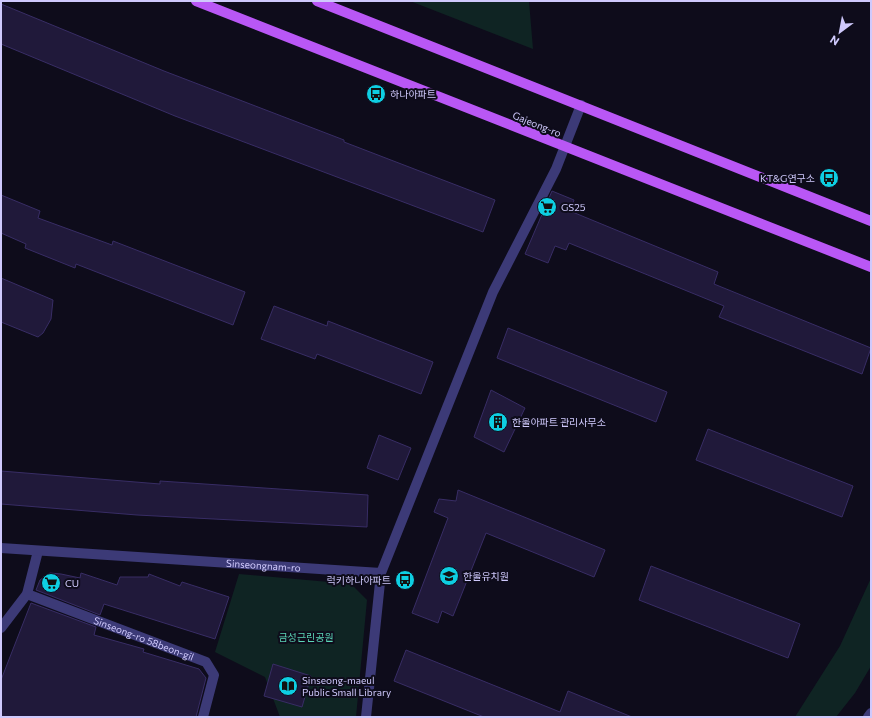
<svg xmlns="http://www.w3.org/2000/svg" width="872" height="718" font-family="Commissioner,'Noto Sans KR',sans-serif">
	<style>
		.green { fill: #0f2423 }
		.building { fill: #20193a; stroke: #382d65 }
		.lines { fill: none; stroke-linecap: round; stroke-linejoin: round }
		.minor { stroke: #3c3a77; stroke-width: 10 }
		.tertiary { stroke: #3c3a77; stroke-width: 10 }
		.primary { stroke: #b957f5; stroke-width: 10 }
		.labels { text-anchor: middle; dominant-baseline: central; stroke-width: 4; stroke-linejoin: round; paint-order: stroke }
		.poi-label { font-size: 10px; fill: #cfc9fc; stroke: #0e0c1b; text-anchor: start }
		.street-label { font-size: 10px; fill: #cfc9fc; stroke: #0e0c1b }
		.park-label { font-size: 10px; fill: #5bd6b7; stroke: #0e0c1b }
	</style>
	<rect width="100%" height="100%" fill="#0e0c1b"/>
	<!-- green -->
	<path class="green" d="M410,1H529L533,49Z
		M239,574L351,584L367,600L356,717H280L265,677L215,652Z
		M871,578V666L855,693L836,717H795L840,646Z"/>
	<!-- building -->
	<path class="building" d="M1,4L164,71L344,140V142L495,200L483,232L175,116L1,44Z
		M552,191L574,200L570,211L718,272L714,284L871,348L862,374L719,317L724,306L569,243L566,250L555,246L548,263L525,254Z
		M1,195L40,211L38,218L112,245L113,241L245,292L233,325L76,264L75,268L25,248L26,244L1,233Z
		M1,278L53,300L51,319L43,333L38,337L1,322Z
		M274,306L327,326L328,321L433,362L421,394L317,354L315,359L261,339Z
		M508,328L667,392L656,422L497,358Z
		M491,390L525,408L504,452L474,437Z
		M708,429L853,486L842,517L696,460Z
		M379,435L411,448L398,480L367,468Z
		M1,471L160,484V481L368,495L367,527L137,515L1,504Z
		M458,490L605,550L594,577L486,533L453,616L442,611L438,623L412,613L448,518L434,512L439,499L456,501Z
		M651,566L800,624L788,658L639,600Z
		M50,573L61,574L80,578L81,573L117,585L120,577H148L149,574L180,586L182,582L229,597L215,639L104,604L100,615L36,590L40,580Z
		M31,603L96,627L94,635L144,649L143,652L199,669L206,678L196,717H1V680Z
		M406,650L560,712L568,691L632,717H484L394,681Z
		M273,664L311,676L302,707L264,696Z"/>
	<g class="lines">
		<!-- minor -->
		<g class="minor">
			<path id="s1" d="M27,594L206,662L214,675L203,717"/>
			<path d="M1,628L27,594L38,551"/>
			<path d="M366,717L381,573"/>
		</g>
		<!-- tertiary -->
		<g class="tertiary">
			<path id="s2" d="M1,548L381,573L493,292L556,169L581,105"/>
			<path d="M868,717L871,713"/>
		</g>
		<!-- primary -->
		<path class="primary" d="M196,1L871,267
			M317,1L871,221"/>
	</g>
	<!-- icons -->
	<defs>
		<g id="bus-disc" transform="scale(1)"><circle r="9.5" fill="#0ecee2" stroke="#0e0c1b"/><path d="M-5-6H5V4H4V6H2V4H-2V6H-4V4H-5ZM-3.5-4V0h7V-4ZM-3.5 1.2v1.5H-2V1.2ZM2 1.2v1.5H3.5V1.2Z" fill="#111"/></g>
		<g id="supermarket-disc" transform="scale(1)"><circle r="9.5" fill="#0ecee2" stroke="#0e0c1b"/><path d="M-6-5.5h2.5l.6 2H6L4.5 2H-2.5L-4.4-4H-6ZM-1.5 3.2a1.3 1.3 0 1 0 .1 0ZM3 3.2a1.3 1.3 0 1 0 .1 0Z" fill="#111"/></g>
		<g id="building-disc" transform="scale(1)"><circle r="9.5" fill="#0ecee2" stroke="#0e0c1b"/><path d="M-4-6H4V6H1V3H-1V6H-4ZM-2.5-4.3h1.7v1.8h-1.7ZM.8-4.3h1.7v1.8H.8ZM-2.5-1h1.7V.8h-1.7ZM.8-1h1.7V.8H.8Z" fill="#111"/></g>
		<g id="school-disc" transform="scale(1)"><circle r="9.5" fill="#0ecee2" stroke="#0e0c1b"/><path d="M0-5L7-2L0 1L-7-2ZM-4 1L0 2.5L4 1V4Q0 6-4 4Z" fill="#111"/></g>
		<g id="library-disc" transform="scale(1)"><circle r="9.5" fill="#0ecee2" stroke="#0e0c1b"/><path d="M-6-4Q-3-5.5-.7-3.5V5Q-3 3-6 4ZM6-4Q3-5.5 .7-3.5V5Q3 3 6 4Z" fill="#111"/></g>
	</defs>
	<g fill-rule="evenodd">
		<use href="#bus-disc" x="376" y="94"/>
		<use href="#bus-disc" x="829" y="178"/>
		<use href="#supermarket-disc" x="547" y="207"/>
		<use href="#building-disc" x="498" y="422"/>
		<use href="#school-disc" x="449" y="576"/>
		<use href="#bus-disc" x="405" y="580"/>
		<use href="#supermarket-disc" x="51" y="583"/>
		<use href="#library-disc" x="288" y="686"/>
	</g>
	<g class="labels">
		<!-- poi labels -->
		<g class="poi-label">
			<text x="390" y="94">하나아파트</text>
			<text x="815" y="178" text-anchor="end">KT&amp;G연구소</text>
			<text x="561" y="207">GS25</text>
			<text x="512" y="422">한울아파트 관리사무소</text>
			<text x="463" y="576">한울유치원</text>
			<text x="391" y="580" text-anchor="end">럭키하나아파트</text>
			<text x="65" y="583">CU</text>
			<text x="302" y="680">Sinseong-maeul<tspan x="302" dy="12">Public Small Library</tspan></text>
		</g>
		<!-- street labels -->
		<g class="street-label">
			<text transform="translate(537 124) rotate(22)">Gajeong-ro</text>
			<text stroke="none"><textPath href="#s2" startOffset="263">Sinseongnam-ro</textPath></text>
			<text stroke="none"><textPath href="#s1" startOffset="125">Sinseong-ro 58beon-gil</textPath></text>
		</g>
		<!-- park labels -->
		<g class="park-label">
			<text x="306" y="637">금성근린공원</text>
		</g>
	</g>
	<!-- border -->
	<rect width="872" height="718" fill="none" stroke="#cfc9fc" stroke-width="4"/>
	<!-- north arrow -->
	<g transform="translate(840 32) rotate(212)" stroke="#0e0c1b" stroke-width="3" paint-order="stroke">
	<path d="M0-3L7 15L0 10L-7 15Z" fill="#cfc9fc"/>
	<text y="-6" font-size="11" font-weight="bold" text-anchor="middle" fill="#cfc9fc">N</text>
	</g>
</svg>
